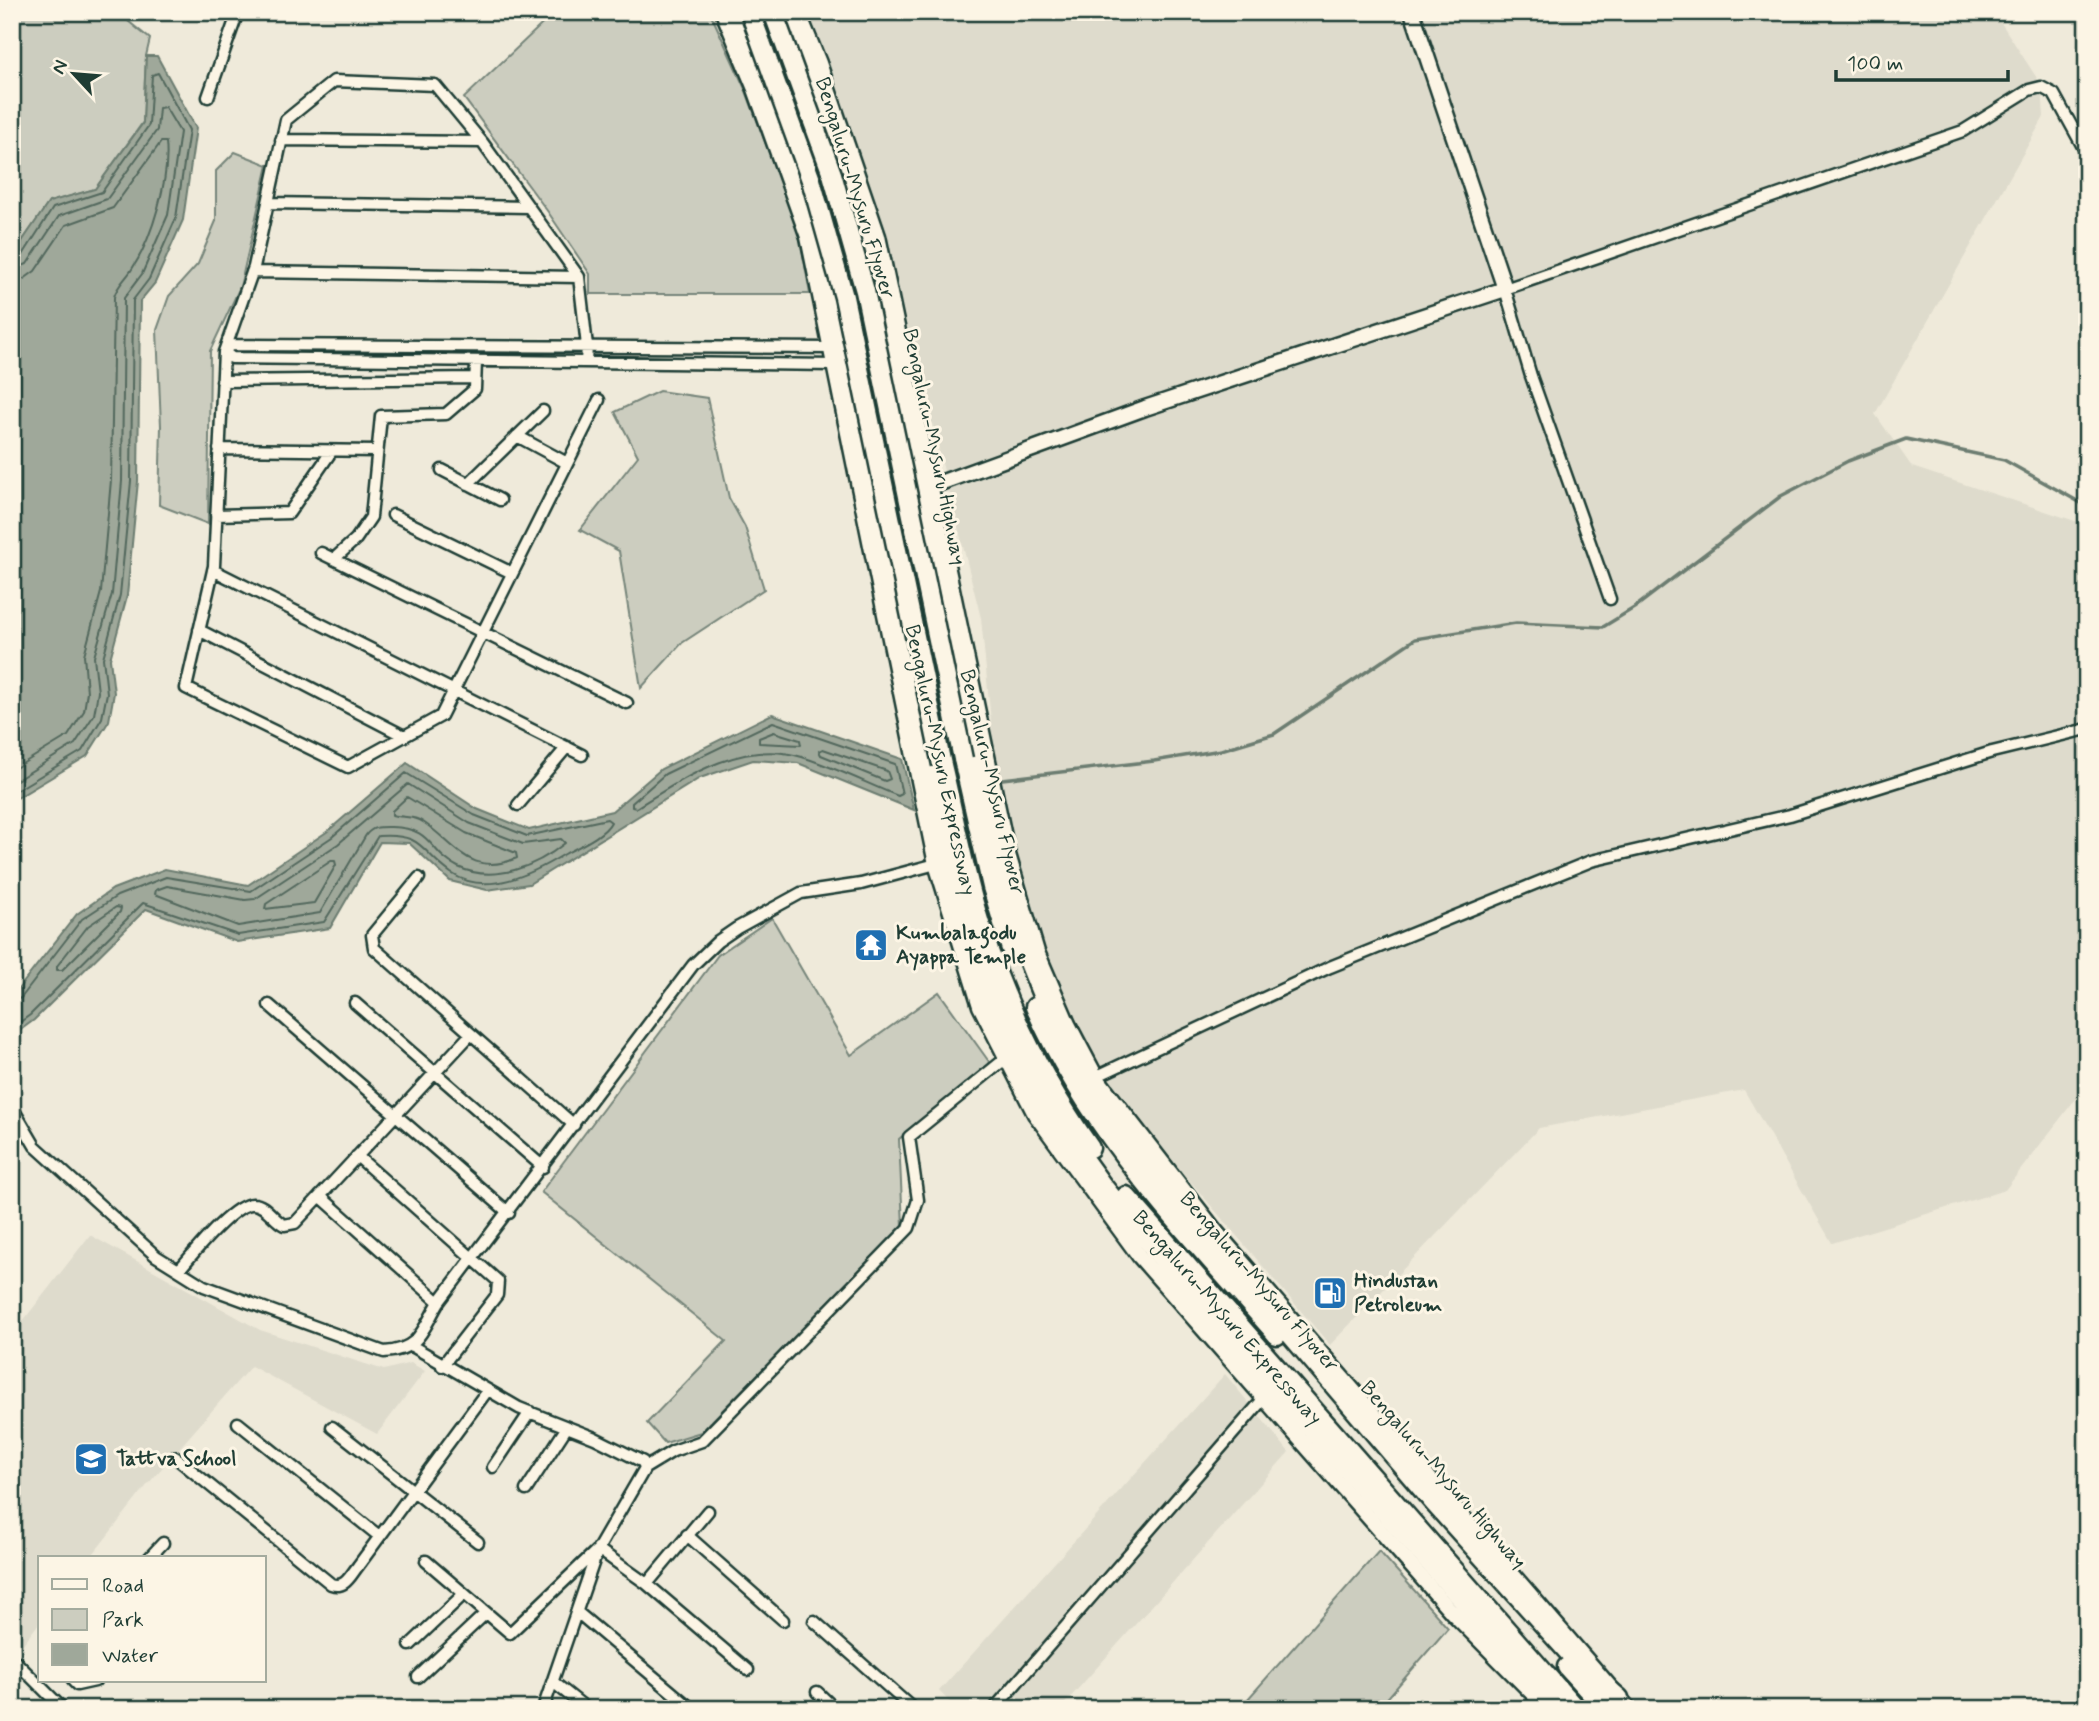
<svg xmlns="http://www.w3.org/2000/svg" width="2099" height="1721" font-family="Mynerve,sans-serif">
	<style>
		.built { fill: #dedbcc }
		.green { fill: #cccdbf; stroke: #76857a; stroke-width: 2 }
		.water { fill: #9fa89a; stroke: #6c7d71; stroke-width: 2 }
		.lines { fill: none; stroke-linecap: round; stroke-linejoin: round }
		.shore { stroke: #52685d; stroke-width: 2 }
		.stream { stroke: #6c7d71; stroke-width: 3.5 }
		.street-casing { stroke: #1f3d34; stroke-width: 15 }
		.secondary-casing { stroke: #1f3d34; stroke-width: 19 }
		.highway-casing { stroke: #1f3d34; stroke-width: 23 }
		.street { stroke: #fcf5e5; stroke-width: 10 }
		.secondary { stroke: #fcf5e5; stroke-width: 14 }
		.highway { stroke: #fcf5e5; stroke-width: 18 }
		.highway-bridge-casing { stroke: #1f3d34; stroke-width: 23; stroke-linecap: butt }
		.highway-bridge { stroke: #fcf5e5; stroke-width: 18 }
		.labels { text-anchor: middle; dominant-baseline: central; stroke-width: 6; stroke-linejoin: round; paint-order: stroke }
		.street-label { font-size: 21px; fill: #1f3d34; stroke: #fcf5e5 }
		.poi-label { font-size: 21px; font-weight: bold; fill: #1f3d34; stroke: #fcf5e5; text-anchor: start }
	</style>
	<rect width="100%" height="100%" fill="#efeada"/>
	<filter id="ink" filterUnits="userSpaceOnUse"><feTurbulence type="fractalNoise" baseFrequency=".0143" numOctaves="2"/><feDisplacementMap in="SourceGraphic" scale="14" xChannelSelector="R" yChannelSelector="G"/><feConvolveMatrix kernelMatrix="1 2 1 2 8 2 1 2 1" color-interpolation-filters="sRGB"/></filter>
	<g filter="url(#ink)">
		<!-- built -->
		<path class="built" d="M804,12H1994L2042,86L2044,117L1875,414L1912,467L2087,525V1084L2005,1190L1832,1243L1744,1090L1539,1128L1330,1345L1096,1071L1047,960L1014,848L994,753L981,618L890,256Z
			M90,1235L260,1330L384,1370L411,1363L425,1371L377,1434L251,1366L148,1484L90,1558H40V1622L19,1649L12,1641V1335Z
			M1225,1374L1289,1452L1060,1709H956L939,1691Z"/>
		<!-- green -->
		<path class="green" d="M12,12H117L150,39L146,56L143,122L95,189L49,202L12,256Z
			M555,12H611L616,21L634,12H710L746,91L800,236L810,294H590V274L548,212L464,98Z
			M235,152L268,165L240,287L210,351L208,524L159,505L161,426L157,330L169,296L198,264L216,221V171Z
			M659,391L707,398L729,498L745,527L764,589L682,643L641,688L619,551L580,530L638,456L615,412Z
			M772,918L851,1055L939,992L990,1063L899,1139L903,1226L701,1432L665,1443L647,1423L726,1341L541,1192L718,955Z
			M1379,1551L1448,1628L1378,1709H1239Z"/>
		<!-- water -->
		<path class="water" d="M146,56H157L196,128L183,220L155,283L140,301L138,481L127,596L110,659L114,693L109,721L87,756L12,801V256L49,202L95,189L143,123Z
			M772,714L902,759L914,810L798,763L753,760L700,778L529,884L487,890L450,881L409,843L380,842L330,928L237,942L146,909L34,1020L12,1036V997L77,914L113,889L165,869L248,885L328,831L407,763L477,809L529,830L612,811L661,769Z"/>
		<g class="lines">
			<!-- shore -->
			<path class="shore" d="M12,262L21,258L53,208L102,192L149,125L152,75L158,73L189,130L176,218L149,279L133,300L131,481L120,595L103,658L107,693L102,718L82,751L12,793
				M12,270L27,264L59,216L107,199L157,130L159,108L165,107L180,132L168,215L142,274L124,298L122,481L112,594L94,657L98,692L94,715L75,744L12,783
				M12,281L24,279L35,271L66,225L113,208L161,142H166C170,178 152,239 132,269C126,279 117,285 114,297L111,480L101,592L84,655L87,692L84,711L68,736L12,770
				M773,722L895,764L902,794L898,796C866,783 834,767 802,757C743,738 684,778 636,808L632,807V803L665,774Z
				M774,732L800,740L801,745L759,743V738Z
				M823,749L887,771L890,779L885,781L821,755L819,751Z
				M408,784L469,823L523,844L561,839L565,843C537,866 494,884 458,867C427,852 435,828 391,827C380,827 373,826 366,835L320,913L238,926L155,894L156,890L167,886L245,900L255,899L338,844Z
				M407,797L466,833L516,853L517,858C470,878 456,844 423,822C414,815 402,818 392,815V811Z
				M331,861H335L336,865L314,903L265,909L266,904Z
				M116,907L121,908L120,912L62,970H57V966L88,926Z
				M12,1001L21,998L82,919L117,896L166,877L251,891L332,837L406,773L474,815L527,836L607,819L611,822C604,836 577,847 563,855C532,874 486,897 451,873C419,850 424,833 378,836L324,922L238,935L143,903L30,1015L12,1028"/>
			<!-- stream -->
			<path class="stream" d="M994,780L1154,761L1221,750L1274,734L1415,639L1516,623L1603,627L1634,608L1781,496L1848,461L1906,439L2004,460L2081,503L2087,513"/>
			<!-- street casing -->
			<g class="street-casing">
				<path id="street" d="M208,97L238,12
					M281,140L482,142
					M268,203L528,207
					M252,272L579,277
					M224,352L232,358L835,365
					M224,352L230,345L832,348
					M586,362L587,346L579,277L482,142L435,85L334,81L286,120L254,267L224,352L214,566L186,688L348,767L441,716L599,400
					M222,381L475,378
					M517,436L567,463
					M219,449L377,451
					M442,470L500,500
					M468,484L543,411
					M216,515L289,513L331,452
					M393,515L512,573
					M321,553L627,703
					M334,559L356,539L371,517L381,416L446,414L475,389L476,361
					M213,570L582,755
					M1610,599L1531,376L1505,289L1963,131L2029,90L2041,87L2054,94L2087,154
					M199,630L404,736
					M518,805L567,747
					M419,878L372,935L374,948L574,1125
					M355,1003L543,1167
					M269,1005L509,1213
					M1093,1078L1330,967L1591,861L1790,815L1992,752L2087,729
					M12,1107L35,1146L156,1256L204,1286L384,1352C420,1350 422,1330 439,1302L693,965L718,941L737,928L801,893L861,884L936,864
					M357,1156L498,1281L497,1295L442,1366
					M320,1196L439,1302
					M179,1270C192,1255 233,1203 253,1204C266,1204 273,1220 284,1225L295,1223L471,1034
					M412,1346L519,1408L595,1438L643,1462L645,1468L598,1549L543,1709
					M238,1423L379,1536
					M332,1427L478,1542
					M175,1457L331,1584C345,1589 350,1576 358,1566L487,1391
					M493,1467L530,1412
					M645,1468L673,1451L702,1441L909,1228L918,1200L909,1137L1005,1059
					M526,1490L567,1427
					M687,1535L783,1620
					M149,1558L163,1543
					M426,1561L510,1633L598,1549L647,1584L748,1670
					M647,1584L708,1511
					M577,1612L692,1709
					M814,1621L913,1709
					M410,1645L464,1594
					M12,1658L63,1709
					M418,1677L486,1613
					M73,1681L77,1685L95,1681
					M553,1682L587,1709
					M817,1692L835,1709
					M994,1709L1265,1397"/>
			</g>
			<!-- secondary casing -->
			<g class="secondary-casing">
				<path id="secondary" d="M723,12L755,89L808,237L936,864L980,1006L1035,1114L1140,1257L1451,1611L1548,1709
					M798,12L819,63L878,236L1007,851L1037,952L1068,1024L1096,1077L1217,1233L1629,1709
					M876,501L918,491L1145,408L1505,289L1412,12"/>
			</g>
			<!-- highway casing -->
			<g class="highway-casing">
				<path id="highway" d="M735,12L810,209L846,359L947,857L988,988L1016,1051L1061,1128L1102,1185L1171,1270L1544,1693L1553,1709
					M785,12L858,215L883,308L896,391L995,842L1019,938L1046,1005L1089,1088L1147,1166L1434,1503L1579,1664L1619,1698
					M963,759L992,887L1011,949
					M942,765C955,819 964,874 981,927C1006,1006 1043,1081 1090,1148
					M1035,1007C1091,1135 1187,1232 1277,1335
					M1126,1196L1576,1709
					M1567,1667L1605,1709"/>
			</g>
			<!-- street -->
			<use href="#street" class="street"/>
			<!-- secondary -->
			<use href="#secondary" class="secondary"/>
			<!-- highway -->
			<use href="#highway" class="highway"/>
			<!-- highway-bridge casing -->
			<g class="highway-bridge-casing">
				<path id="highway-bridge" d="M750,12L811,180L844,297L942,765
					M773,12L832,174L865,291L963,759"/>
			</g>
			<!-- highway-bridge -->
			<use href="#highway-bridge" class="highway-bridge"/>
		</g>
	</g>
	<!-- icons -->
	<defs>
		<g id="temple-square" transform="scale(1.75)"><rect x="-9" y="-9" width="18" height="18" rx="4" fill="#1f6fb2" stroke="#fcf5e5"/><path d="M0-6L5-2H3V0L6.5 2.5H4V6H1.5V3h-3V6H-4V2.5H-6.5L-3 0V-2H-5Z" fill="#fff"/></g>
		<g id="fuel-square" transform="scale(1.75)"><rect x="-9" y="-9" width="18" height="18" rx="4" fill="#1f6fb2" stroke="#fcf5e5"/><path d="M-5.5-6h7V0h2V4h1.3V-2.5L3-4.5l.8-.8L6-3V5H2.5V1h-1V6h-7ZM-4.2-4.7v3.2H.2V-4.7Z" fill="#fff"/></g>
		<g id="school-square" transform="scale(1.75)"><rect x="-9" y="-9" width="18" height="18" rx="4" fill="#1f6fb2" stroke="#fcf5e5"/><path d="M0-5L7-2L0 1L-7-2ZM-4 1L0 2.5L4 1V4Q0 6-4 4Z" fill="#fff"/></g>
	</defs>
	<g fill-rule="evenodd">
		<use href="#temple-square" x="871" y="945"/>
		<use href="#fuel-square" x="1330" y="1293"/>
		<use href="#school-square" x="91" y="1459"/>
	</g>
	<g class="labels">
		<!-- street labels -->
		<g class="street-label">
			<text transform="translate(855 188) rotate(73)">Bengaluru-Mysuru Flyover</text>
			<text transform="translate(934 447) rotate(78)">Bengaluru-Mysuru Highway</text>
			<text transform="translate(940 760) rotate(78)">Bengaluru-Mysuru Expressway</text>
			<text transform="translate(992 782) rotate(77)">Bengaluru-Mysuru Flyover</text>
			<text transform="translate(1259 1282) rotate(49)">Bengaluru-Mysuru Flyover</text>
			<text transform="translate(1227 1318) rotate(49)">Bengaluru-Mysuru Expressway</text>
			<text transform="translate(1443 1475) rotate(49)">Bengaluru-Mysuru Highway</text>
		</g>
		<!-- poi labels -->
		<g class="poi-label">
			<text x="896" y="933">Kumbalagodu<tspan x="896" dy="24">Ayappa Temple</tspan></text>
			<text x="1354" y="1281">Hindustan<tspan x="1354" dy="24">Petroleum</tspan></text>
			<text x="116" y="1459">Tattva School</text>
		</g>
	</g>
	<!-- margin -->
	<rect width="2099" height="1721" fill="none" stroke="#fcf5e5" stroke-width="42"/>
	<rect x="21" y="21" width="2057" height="1679" fill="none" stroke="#1f3d34" stroke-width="2.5" filter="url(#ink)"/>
	<!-- legend -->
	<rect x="38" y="1556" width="228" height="126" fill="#fcf5e5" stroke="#a4ab9e" stroke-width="2"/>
	<rect x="52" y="1579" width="35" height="10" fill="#fcf5e5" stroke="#a4ab9e" stroke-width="2"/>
	<text x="102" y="1592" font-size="21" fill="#1f3d34">Road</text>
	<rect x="52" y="1609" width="35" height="21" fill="#cccdbf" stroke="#a4ab9e" stroke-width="2"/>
	<text x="102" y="1626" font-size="21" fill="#1f3d34">Park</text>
	<rect x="52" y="1644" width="35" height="21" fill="#9fa89a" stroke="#a4ab9e" stroke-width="2"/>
	<text x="102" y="1662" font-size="21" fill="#1f3d34">Water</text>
	<!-- north arrow -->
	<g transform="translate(74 74) rotate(296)" stroke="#fcf5e5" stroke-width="5" paint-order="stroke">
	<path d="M0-5L12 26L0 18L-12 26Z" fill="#1f3d34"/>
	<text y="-10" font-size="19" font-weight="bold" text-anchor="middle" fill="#1f3d34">N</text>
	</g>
	<!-- scale -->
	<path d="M1836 70v10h172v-10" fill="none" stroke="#1f3d34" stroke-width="3.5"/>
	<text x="1847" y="70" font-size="21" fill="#1f3d34" stroke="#fcf5e5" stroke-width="5" paint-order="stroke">100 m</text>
</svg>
